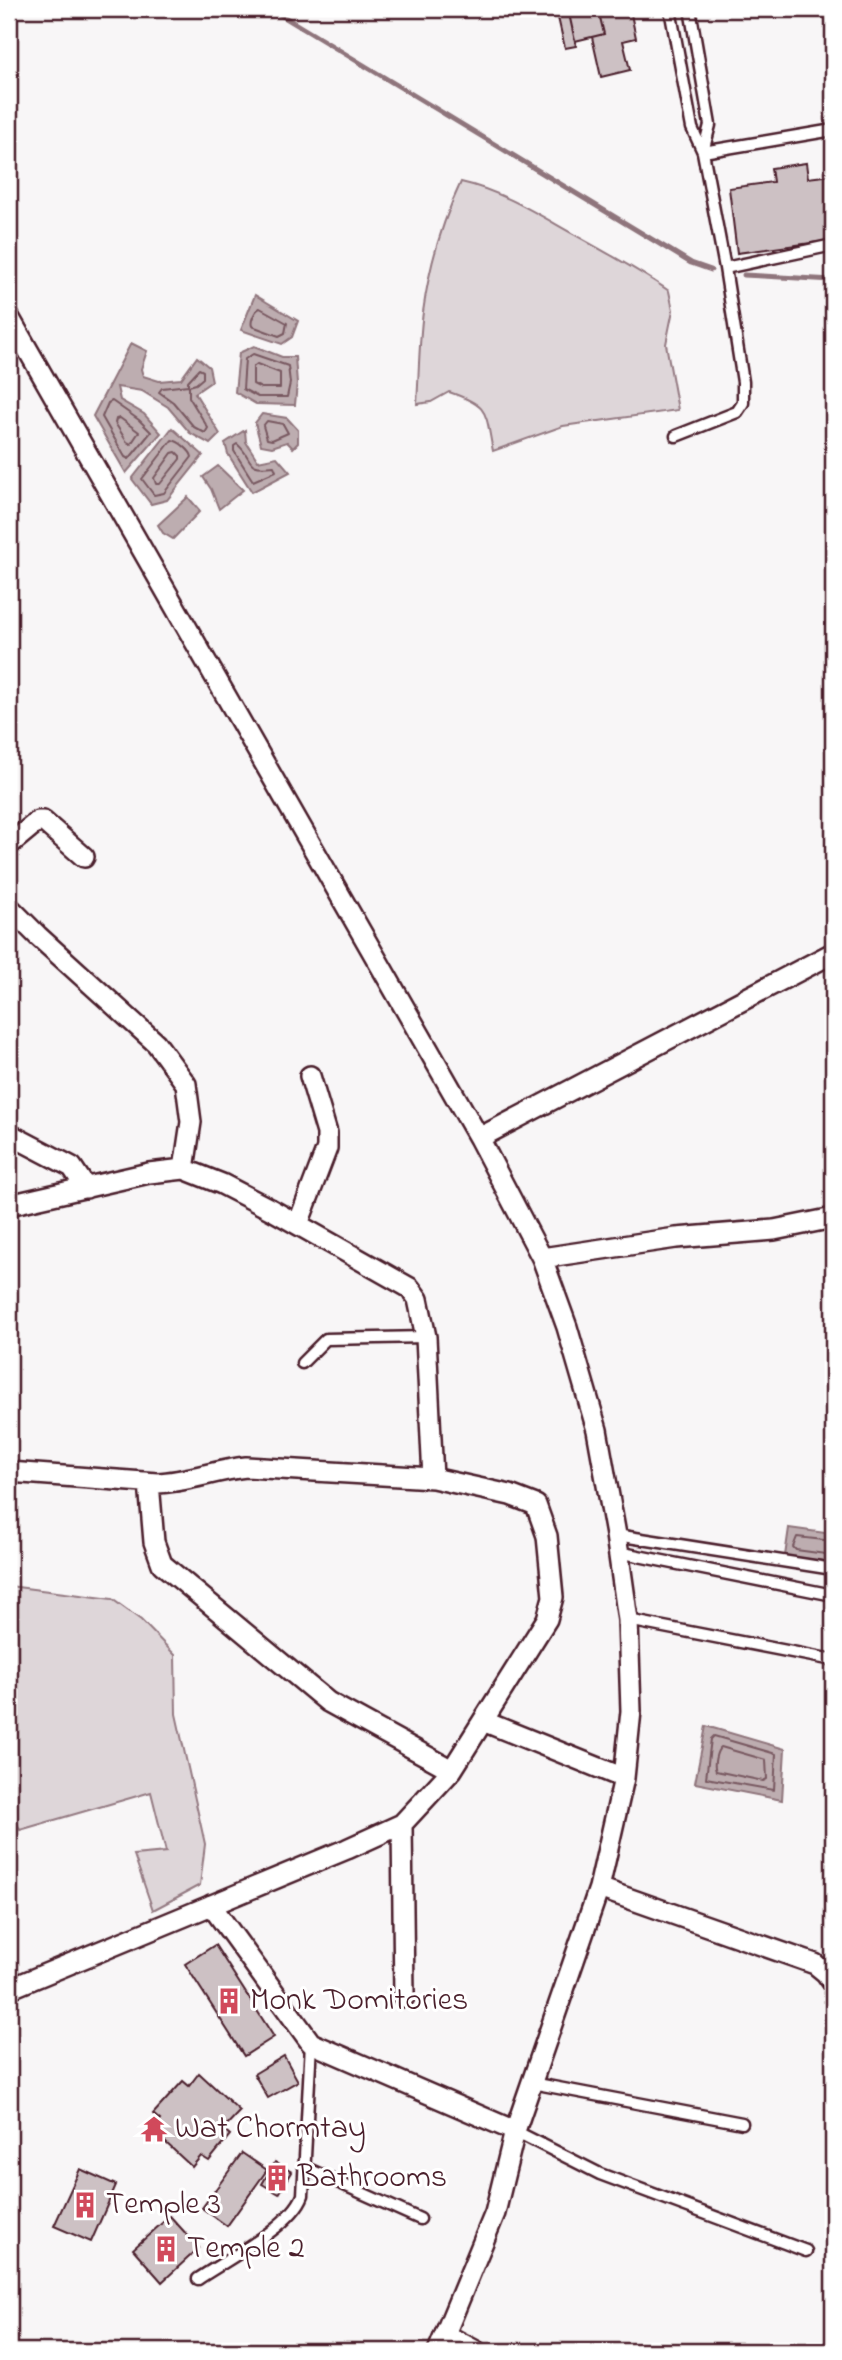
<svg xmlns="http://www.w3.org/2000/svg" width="842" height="2360" font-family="'Indie Flower',sans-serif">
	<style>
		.green { fill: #ded6d9; stroke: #947a82; stroke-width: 2 }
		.water { fill: #bdadb0; stroke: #8f747b; stroke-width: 2 }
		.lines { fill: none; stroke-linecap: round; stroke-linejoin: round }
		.shore { stroke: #785860; stroke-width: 2 }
		.stream { stroke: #8f747b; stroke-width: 5 }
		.building { fill: #cdc1c4; stroke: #4a1f2b; stroke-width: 2 }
		.service-casing { stroke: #4a1f2b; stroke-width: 15 }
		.minor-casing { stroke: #4a1f2b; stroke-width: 24 }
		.service { stroke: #fff; stroke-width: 10 }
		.minor { stroke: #fff; stroke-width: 19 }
		.labels { text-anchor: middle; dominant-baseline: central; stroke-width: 6; stroke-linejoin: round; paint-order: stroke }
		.poi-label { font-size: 32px; fill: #4a1f2b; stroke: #fff; text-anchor: start }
	</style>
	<rect width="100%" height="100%" fill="#f8f6f7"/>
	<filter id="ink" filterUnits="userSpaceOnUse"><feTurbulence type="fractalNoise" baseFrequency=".0143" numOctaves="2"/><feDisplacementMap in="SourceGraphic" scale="14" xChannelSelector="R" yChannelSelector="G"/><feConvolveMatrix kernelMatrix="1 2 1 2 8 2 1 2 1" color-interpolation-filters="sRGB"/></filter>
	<g filter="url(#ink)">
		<!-- green -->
		<path class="green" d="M461,182C502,191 539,215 575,235C607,253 639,270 669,291L673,310L666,344L678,410L563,426L493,451C485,411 490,406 449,392L431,402L417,404C419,373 419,342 423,312C429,268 442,222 461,182Z
			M9,1586L112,1599L141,1620L175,1655L176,1714L205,1844L200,1885L153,1910L134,1855L166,1852L151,1792L20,1830L9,1805Z"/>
		<!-- water -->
		<path class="water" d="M255,295L298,321L292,337L282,344L241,330Z
			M131,343L147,351L141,369L143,376L159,381L181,379L197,357L209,367L212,381L195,393L220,434L210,444L190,433L168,407L142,391L117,387L120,400L144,414L161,433L126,473L93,416Z
			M254,346L282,357H295L297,383L295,405L256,404L235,392L239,353Z
			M262,414L287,418L298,430V443L293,448L287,442L272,447L261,445L255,423Z
			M172,428L203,455L167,500L151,504L132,479Z
			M245,430L246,442L258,461L277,457L290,472L252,492L228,454L225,443Z
			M218,466L243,490L219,509L211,489L203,477Z
			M188,497L200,511L173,539L163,533L158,525Z
			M789,1528L833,1534V1562L785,1556Z
			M706,1726L785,1749L782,1800L695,1783Z"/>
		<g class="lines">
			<!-- shore -->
			<path class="shore" d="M260,308L287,323L285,333L279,336L252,326C250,321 255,310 260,308Z
				M253,354L288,366L290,383L287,397H258L243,389L245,359Z
				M257,364L280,373V388H261L253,384V367Z
				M199,369L203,371V378L196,384L189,386V397L208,428L205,433L194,427L173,402L159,392L162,388L188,385V381Z
				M112,401L139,420L151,432L129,459L125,457L102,417L108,403Z
				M120,418L139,432L131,444L127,442L115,423L116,419Z
				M267,421L283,424L288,433L272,440L267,439L263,426Z
				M172,440C179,441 191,451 192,457L164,493L154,495L142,479Z
				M237,444C255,459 243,470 274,466L276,471L253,481L234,451V446Z
				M176,452L180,456V459L160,484H156L154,478L172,453Z
				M833,1541L797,1537L793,1547L796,1550L833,1555
				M714,1736L776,1754L774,1790L706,1778L711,1739Z
				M721,1747L766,1760L767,1779L763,1781L716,1771C713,1765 716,1751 721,1747Z"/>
			<!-- stream -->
			<path class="stream" d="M271,9L691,263L711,270
				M744,275L833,280"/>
		</g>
		<!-- building -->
		<path class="building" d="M556,9H568L576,46L565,48Z
			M568,9H598L604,34L575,41Z
			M598,9H630L636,38L623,41L630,70L601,77L592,37L604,34Z
			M806,163L808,178L833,175V240L737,253L729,188L773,182L771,168Z
			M215,1945L274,2037L244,2056L185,1964Z
			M284,2056L298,2081L268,2098L254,2074Z
			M199,2073L240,2111L223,2129L230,2135L209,2161L201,2156L192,2167L151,2129L160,2120L153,2114L183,2081L189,2086Z
			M242,2153L267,2170L227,2226L202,2208Z
			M275,2162L292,2172L279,2194L262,2184Z
			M80,2169L116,2185L91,2242L54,2226Z
			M170,2216L199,2248L162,2282L133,2249Z"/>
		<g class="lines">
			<!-- service casing -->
			<g class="service-casing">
				<path id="service" d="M670,9L692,128L703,152L725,268L743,382V403L737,412L676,436
					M690,9L710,125L703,152
					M703,152L833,130
					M725,268L833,245
					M302,1363L326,1339L426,1337
					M616,1535L833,1569
					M618,1552L833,1595
					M628,1620L833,1660
					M532,2083L742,2123
					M515,2131L600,2174L806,2251
					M304,2167L420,2219
					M198,2279C226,2260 292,2226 303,2195L311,2043"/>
			</g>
			<!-- minor casing -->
			<g class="minor-casing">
				<path id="minor" d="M9,317L479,1138L542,1258L567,1327L597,1430L616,1535L628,1620L631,1711L624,1778L599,1888L515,2131L495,2213L438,2351
					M9,845L38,821H43L84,857
					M9,907L38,936L156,1043L186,1084L191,1122L184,1169
					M9,1134L72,1167L86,1188
					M479,1138L833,953
					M9,1205L149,1173L184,1169L222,1184L272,1210L410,1288L418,1299L426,1337L433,1478L510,1495L536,1505L547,1536L553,1597L547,1619L452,1770L402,1824L347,1849L9,1989
					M298,1224L327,1148V1133L310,1076
					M542,1258L676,1238L774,1230L833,1218
					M9,1472L157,1483C187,1482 216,1470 246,1467L433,1478
					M149,1483L154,1542L162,1564L328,1702L452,1770
					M483,1721L624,1778
					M402,1824L404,1997
					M599,1888L815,1964L826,1973L833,1983
					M211,1905L311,2043L515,2131
					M446,2335L476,2351"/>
			</g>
			<!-- service -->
			<use href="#service" class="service"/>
			<!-- minor -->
			<use href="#minor" class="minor"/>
		</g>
	</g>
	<!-- icons -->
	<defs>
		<g id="building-bare" transform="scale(2.1)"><path d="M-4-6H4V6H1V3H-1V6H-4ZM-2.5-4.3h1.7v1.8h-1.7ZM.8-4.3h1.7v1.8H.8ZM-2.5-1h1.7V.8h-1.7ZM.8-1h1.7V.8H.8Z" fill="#d1495b" stroke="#fff" stroke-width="2.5" paint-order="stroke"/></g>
		<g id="temple-bare" transform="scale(2.1)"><path d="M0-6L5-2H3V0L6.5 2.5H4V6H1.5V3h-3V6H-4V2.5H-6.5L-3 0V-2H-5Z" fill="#d1495b" stroke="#fff" stroke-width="2.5" paint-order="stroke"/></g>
	</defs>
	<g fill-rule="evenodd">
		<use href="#building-bare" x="229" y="2001"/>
		<use href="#temple-bare" x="154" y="2129"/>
		<use href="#building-bare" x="277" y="2178"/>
		<use href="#building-bare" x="85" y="2205"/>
		<use href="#building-bare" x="166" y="2249"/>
	</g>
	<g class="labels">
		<!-- poi labels -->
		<g class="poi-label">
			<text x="250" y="2001">Monk Domitories</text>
			<text x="175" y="2129">Wat Chormtay</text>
			<text x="298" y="2178">Bathrooms</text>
			<text x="106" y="2205">Temple 3</text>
			<text x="187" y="2249">Temple 2</text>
		</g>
	</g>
	<!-- margin -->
	<rect width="842" height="2360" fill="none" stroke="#fff" stroke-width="35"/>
	<rect x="18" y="18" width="807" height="2325" fill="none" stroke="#4a1f2b" stroke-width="2.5" filter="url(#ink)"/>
</svg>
